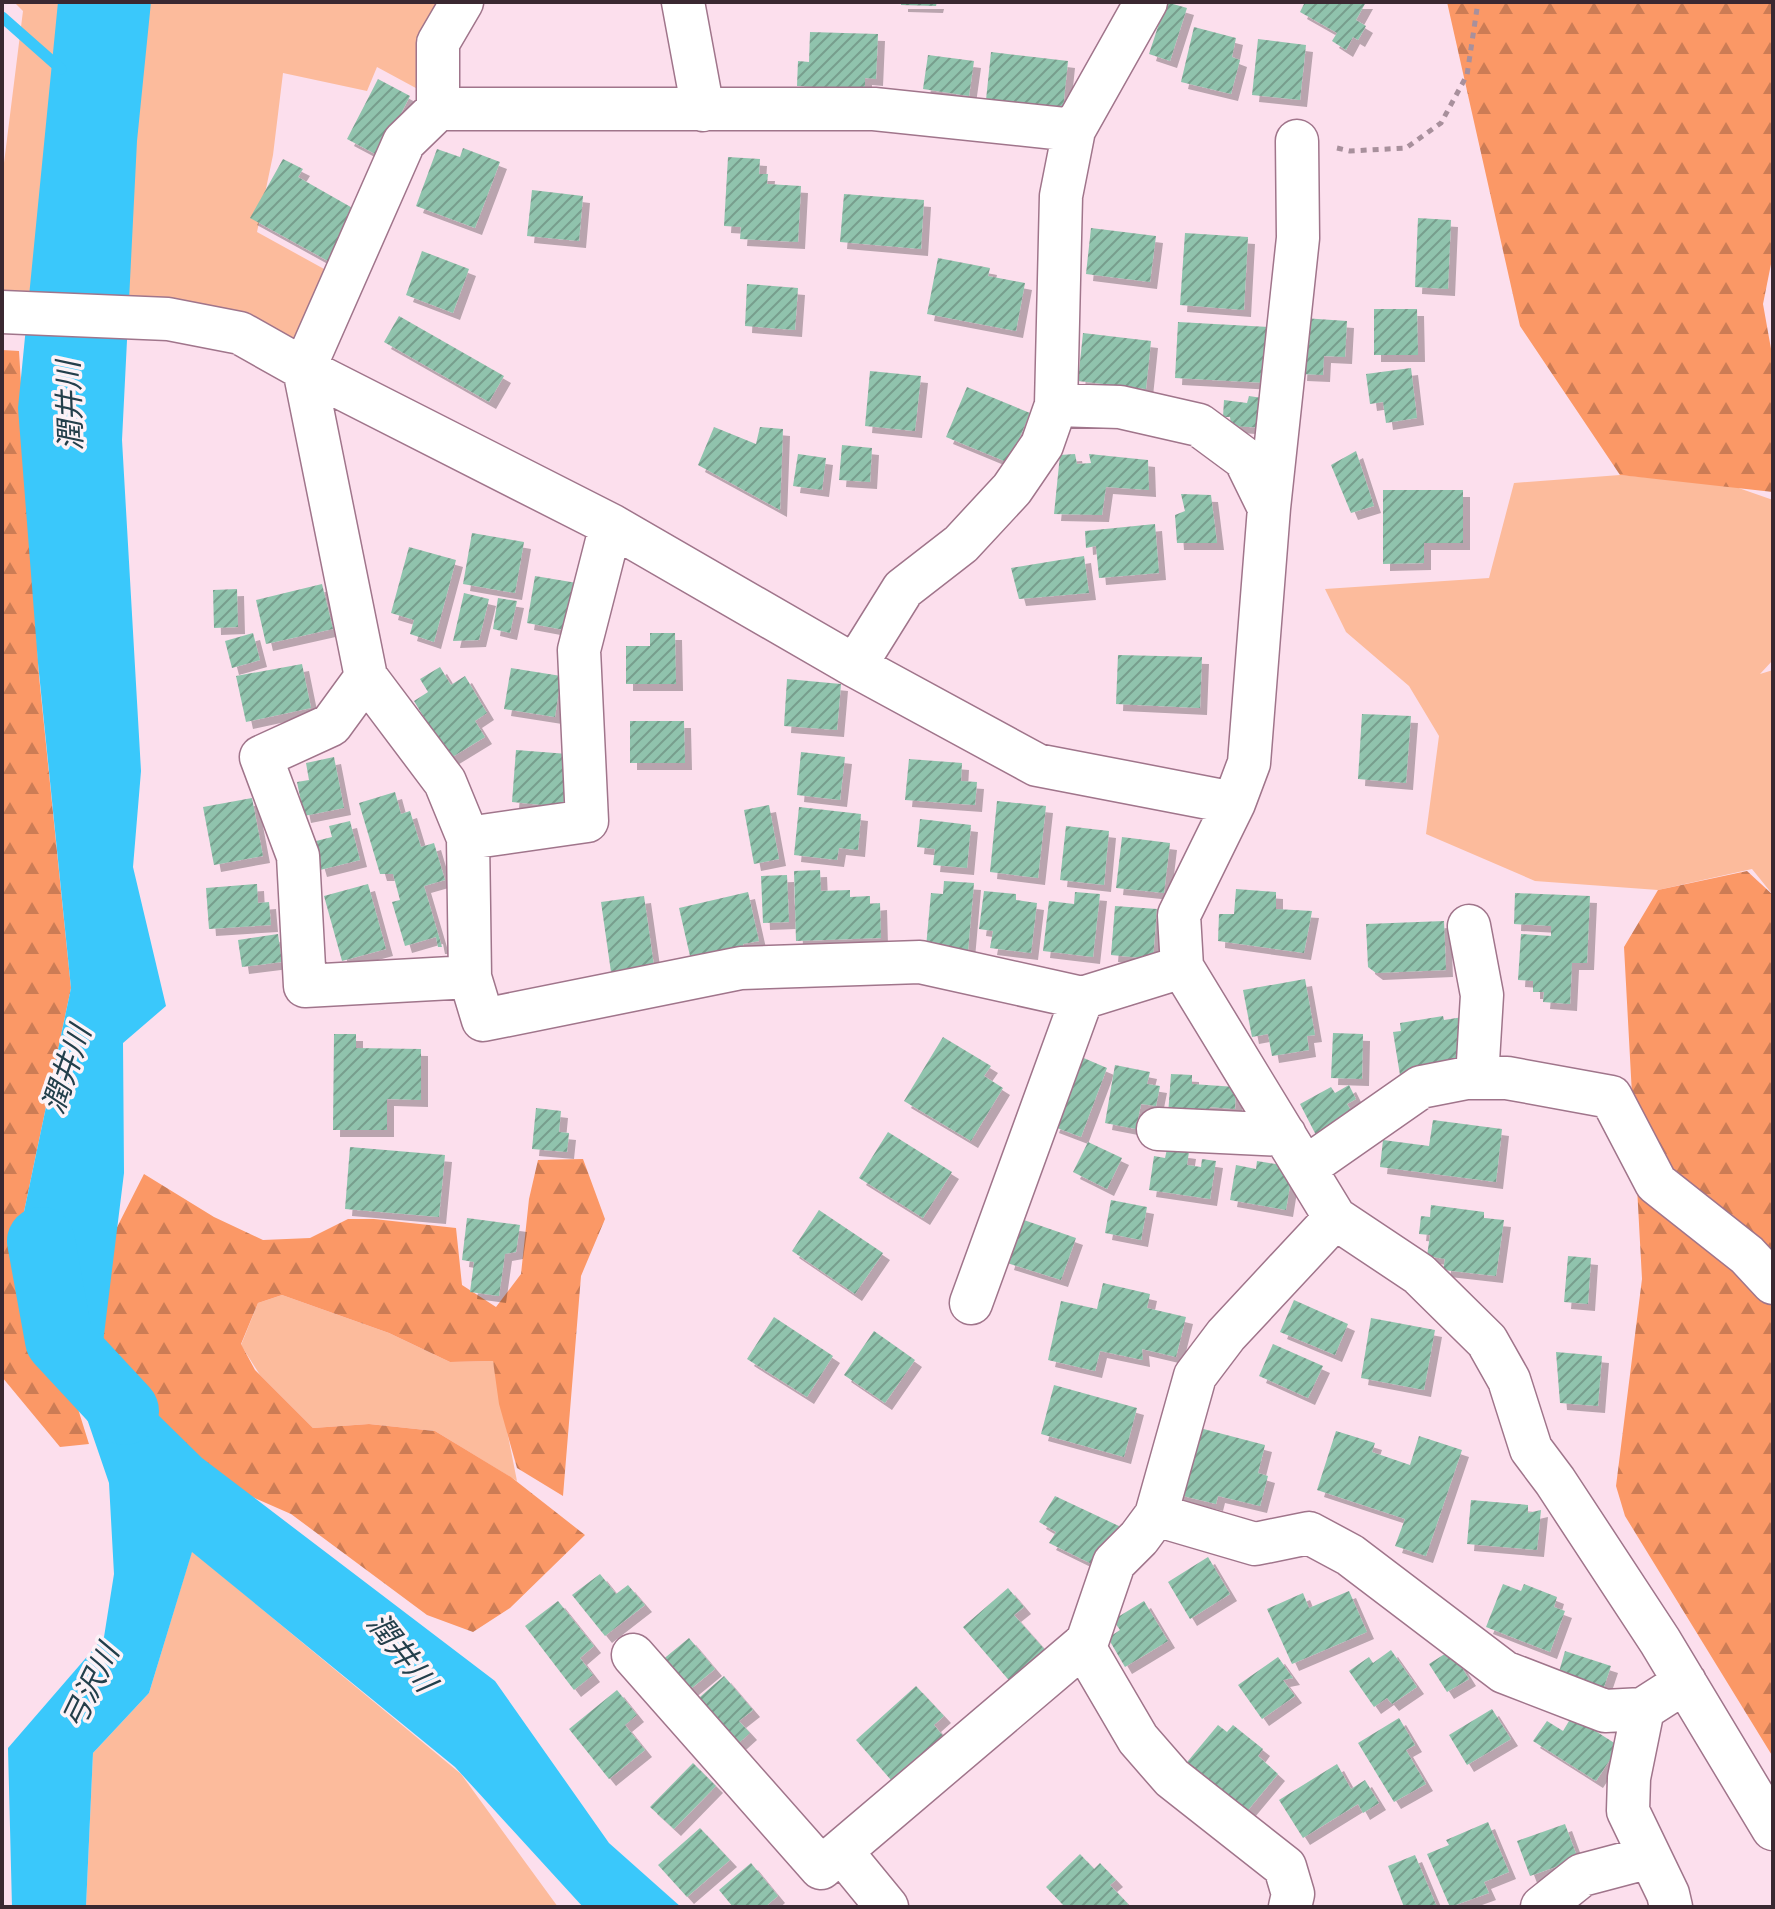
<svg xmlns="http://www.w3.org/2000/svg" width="1775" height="1909" font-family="Lato,'Noto Sans JP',sans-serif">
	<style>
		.grass { fill: #fcbb9c }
		.forest { fill: url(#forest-firs) }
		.water { fill: #3ac8fb }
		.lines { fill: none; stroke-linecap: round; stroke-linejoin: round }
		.stream { stroke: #3ac8fb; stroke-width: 11 }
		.river { stroke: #3ac8fb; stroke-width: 68 }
		.building { fill: url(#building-hatch); filter: url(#shadow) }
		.minor-casing { stroke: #a0758b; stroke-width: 45 }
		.path { stroke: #a8909c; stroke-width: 5; stroke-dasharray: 6 6; stroke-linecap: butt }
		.minor { stroke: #fff; stroke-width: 42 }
		.labels { text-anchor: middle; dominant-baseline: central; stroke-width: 7; stroke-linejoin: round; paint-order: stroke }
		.water-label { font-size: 30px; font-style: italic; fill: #233f4b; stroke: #fcf2f7 }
	</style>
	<defs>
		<pattern id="forest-firs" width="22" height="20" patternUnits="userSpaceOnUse" patternTransform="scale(2)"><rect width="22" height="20" fill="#fb9866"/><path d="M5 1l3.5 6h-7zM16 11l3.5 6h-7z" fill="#cc7c55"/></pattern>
		<pattern id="building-hatch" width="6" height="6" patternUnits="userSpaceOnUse" patternTransform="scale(2)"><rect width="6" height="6" fill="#90c3ad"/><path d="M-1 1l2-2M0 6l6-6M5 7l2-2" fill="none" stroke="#779e8d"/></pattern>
		<filter id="shadow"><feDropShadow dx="7" dy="7" stdDeviation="0" flood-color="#0004"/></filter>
	</defs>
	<rect width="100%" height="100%" fill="#fcdfed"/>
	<!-- grass -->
	<path class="grass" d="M14,2H459L438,100L377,67L367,91L283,73L273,155L257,232L344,280L304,369L2,296V179L23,11Z
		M1620,475L1730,485L1773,500V660L1760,674L1773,670V895L1752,869L1658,890L1535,881L1426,834L1439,736L1409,686L1346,632L1325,589L1489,578L1514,483Z
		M282,1295L389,1333L450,1362L493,1361L517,1481L435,1431L369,1424L313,1428L260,1375L241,1345L258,1303Z
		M192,1551L461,1774L558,1907H86L93,1753L149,1693Z"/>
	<!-- forest -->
	<path class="forest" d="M1447,2H1773V254L1763,304L1773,360V492L1620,475L1520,326Z
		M2,350L19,351L39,676L71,988L21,1226L89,1444L60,1447L2,1377Z
		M1747,871L1773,895V1757L1625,1516L1616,1486L1642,1279L1624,947L1658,890Z
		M583,1159L605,1219L581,1276L563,1496L517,1468L499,1404L493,1361L450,1362L389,1333L282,1295L258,1303L241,1344L255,1370L313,1428L369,1424L435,1431L511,1477L585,1535L510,1608L473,1632L427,1615L291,1514L216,1481L101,1359L111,1239L144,1174L214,1217L263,1240L310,1238L348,1219H374L456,1228L462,1285L496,1307L521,1274L529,1199L538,1160Z"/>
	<!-- water -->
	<path class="water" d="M58,2H151L137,141L122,440L141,771L133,867L166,1006L123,1043L124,1173L101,1359L202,1458L495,1681L609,1843L681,1907H583L455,1767L192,1552L149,1693L93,1753L86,1907H12L8,1748L104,1637L114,1574L109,1483L21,1226L71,988L38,663L18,408Z"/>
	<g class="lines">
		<!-- stream -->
		<path class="stream" d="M2,17L61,69"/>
		<!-- river -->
		<path class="river" d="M41,1241L59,1340L125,1411"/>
	</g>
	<!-- building -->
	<path class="building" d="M901,2H937L936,6L901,5Z
		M1166,2L1187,8L1170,61L1149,54Z
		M1305,2H1366L1356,20L1366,26L1358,40L1353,37L1346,50L1332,41L1337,33L1300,12Z
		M1194,27L1236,38L1232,57L1240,60L1231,94L1181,82Z
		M810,32L878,34L876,79L865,78V90L797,86L798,61L809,62Z
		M1258,39L1306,45L1300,100L1252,95Z
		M991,52L1068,61L1063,109L986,100Z
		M928,55L974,61L969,96L923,89Z
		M378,79L410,96L379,156L347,139Z
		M463,148L500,162L475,228L416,206L437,149L460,157Z
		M728,157L760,159L759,174H768L767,184L801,186L798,242L740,239L741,227L724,226Z
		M283,159L303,169L298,177L356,210L328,261L250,218Z
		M532,190L583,196L579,241L527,236Z
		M844,194L924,200L921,249L840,242Z
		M1418,218L1451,220L1448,289L1415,287Z
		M1091,228L1156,236L1150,282L1086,274Z
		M1185,233L1248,237L1244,310L1180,305Z
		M422,251L469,269L453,313L406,295Z
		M938,258L990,268L988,276L1025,283L1016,331L927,314Z
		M747,284L798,288L795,330L745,326Z
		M1374,309H1417L1418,355H1374Z
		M399,316L504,376L489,402L384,342Z
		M1303,318L1347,321L1345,357L1324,356L1323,375L1300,374Z
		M1178,322L1269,327L1267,383L1175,378Z
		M1083,333L1151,341L1146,389L1078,381Z
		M1411,368L1417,418L1386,423L1383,402L1370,404L1366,374Z
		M870,371L921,376L915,431L865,426Z
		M967,387L1030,413L1009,463L946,437Z
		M1249,396L1269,399L1266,428L1232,426L1230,417H1223L1224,400L1247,403Z
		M714,427L756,444L760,427L783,429L780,510L698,465Z
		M842,445L872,448L870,482L839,480Z
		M1356,451L1374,506L1351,513L1331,465Z
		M798,454L826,458L822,490L793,486Z
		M1075,454L1077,464L1091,463L1089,454L1148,460L1149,490L1106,487L1102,515L1054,514L1060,455Z
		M1383,490H1463V543H1424V563L1383,564Z
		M1181,494L1211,495L1217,543H1177L1175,515L1185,511Z
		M1155,524L1159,573L1099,578L1096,546L1086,548L1085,531Z
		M472,533L524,542L515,593L463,584Z
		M409,547L456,560L434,642L410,634L414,620L391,613Z
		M1084,556L1089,593L1019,599L1011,568Z
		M535,576L583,584L575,632L527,623Z
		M322,584L333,629L266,644L256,600Z
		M237,589L238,627L214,628L213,590Z
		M464,593L489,599L479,640L453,641Z
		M498,598L517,601L510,633L493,629Z
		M253,633L260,660L232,668L225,641Z
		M650,633H675L676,684H626V646H650Z
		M1118,655L1202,657L1200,708L1116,704Z
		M302,664L311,708L246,722L236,676Z
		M440,667L451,685L465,676L487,713L475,721L485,737L449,759L414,701L428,692L420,679Z
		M511,668L561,676L555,717L504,709Z
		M787,679L841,684L837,730L784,726Z
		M1362,714L1411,716L1406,783L1358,779Z
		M630,721H684L685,763H630Z
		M516,750L568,754L563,807L512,802Z
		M801,752L845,757L840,800L797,795Z
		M334,757L344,808L304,816L297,782L309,780L306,763Z
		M909,759L962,763L961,781L977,782L975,805L905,800Z
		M395,792L401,814L410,811L421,847L434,843L445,880L424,886L442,947H438L436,937L405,946L392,902L400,900L393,874H380L359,803Z
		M252,798L263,856L214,865L203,807Z
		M997,801L1046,806L1038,878L990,872Z
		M769,805L779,859L754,864L744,810Z
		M799,807L861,814L858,850L839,848L837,860L794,855Z
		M920,819L971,825L967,868L933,865L935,849L917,847Z
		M350,821L360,860L320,870L312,842L332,837L329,826Z
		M1066,826L1109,831L1104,885L1060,880Z
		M1122,837L1170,843L1164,893L1116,888Z
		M820,870L821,891L850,890V897L870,896V904L880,903L881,938L796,941L794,871Z
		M787,875L789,922L763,923L761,876Z
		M944,881L974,883L968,951L926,947L931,893L943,894Z
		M257,884L258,903L269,902L271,925L209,929L206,888Z
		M368,884L386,949L342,961L324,896Z
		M1236,889L1276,892V909L1312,911L1304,953L1218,941L1219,914H1234Z
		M984,891L1016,894V900L1037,903L1031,953L990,948L993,931L979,929Z
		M748,892L759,941L743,944L746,956L693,969L679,908Z
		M1075,892L1100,894L1093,957L1043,951L1049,901L1074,904Z
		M1515,893L1590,896L1587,963H1572L1570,1004L1543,1002L1544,992H1533V981L1518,980L1521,934L1551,936V926L1514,924Z
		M644,896L654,966L611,972L601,902Z
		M1115,906L1157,909L1153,959L1111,955Z
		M1444,921L1446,970L1376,973L1368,967L1366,924Z
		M278,934L282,962L242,967L238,940Z
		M1305,979L1315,1035L1307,1036L1309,1050L1272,1056L1268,1034L1252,1037L1243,990Z
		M1443,1016L1444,1020L1463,1017L1460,1065L1400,1075L1393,1032L1401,1031L1400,1023Z
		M1333,1033L1363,1034L1362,1079L1331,1078Z
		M334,1034H356V1048L421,1049V1100L387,1099V1130H333Z
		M943,1037L991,1066L984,1076L1003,1088L971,1141L904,1101Z
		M1079,1056L1107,1068L1081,1137L1052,1126Z
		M1115,1065L1150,1072L1147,1084L1160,1086L1156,1106L1141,1104L1136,1129L1105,1123Z
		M1171,1074L1192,1075V1084L1236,1087L1235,1109L1210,1107L1209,1118L1168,1115Z
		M1349,1085L1356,1099L1347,1104L1355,1117L1317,1137L1300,1104L1331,1087L1335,1093Z
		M536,1108L561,1111L559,1132L569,1133L567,1152L532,1149Z
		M1433,1120L1502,1129L1496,1182L1380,1167L1383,1140L1429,1146Z
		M888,1132L952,1172L923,1218L859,1178Z
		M1088,1142L1122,1158L1107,1189L1073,1172Z
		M350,1147L445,1155L439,1217L345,1209Z
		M1167,1149L1189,1152L1187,1165L1201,1167L1202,1159L1216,1161L1210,1199L1149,1190L1154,1156L1165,1158Z
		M1257,1161L1293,1167L1286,1210L1230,1200L1236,1165L1256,1169Z
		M1111,1200L1147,1207L1141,1240L1105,1233Z
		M1431,1205L1484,1212V1218L1504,1220L1496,1276L1443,1270L1445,1259L1427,1256L1430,1235L1419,1234L1421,1216L1430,1217Z
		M819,1210L883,1253L855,1294L792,1251Z
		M467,1218L520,1225L516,1252L505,1254L499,1296L470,1292L474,1262L462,1260Z
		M1021,1219L1076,1238L1061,1280L1007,1263Z
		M1568,1256L1591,1258L1588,1304L1564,1302Z
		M1103,1283L1150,1294L1147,1308L1186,1317L1176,1357L1142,1349L1143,1360L1100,1351L1095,1371L1048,1360L1061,1301L1097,1309Z
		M1294,1300L1348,1324L1335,1355L1280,1332Z
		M774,1317L833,1356L807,1397L747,1359Z
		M1371,1318L1435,1330L1424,1390L1361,1378Z
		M874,1331L915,1360L885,1403L844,1375Z
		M1273,1344L1323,1366L1308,1398L1259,1376Z
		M1556,1352L1602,1356L1598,1406L1560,1403Z
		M1054,1385L1137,1408L1124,1457L1041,1434Z
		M1192,1426L1265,1445L1258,1473L1268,1476L1260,1506L1218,1496L1216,1504L1175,1494Z
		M1336,1431L1375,1443L1372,1452L1410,1465L1419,1436L1462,1450L1426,1556L1395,1546L1405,1519L1317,1490Z
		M1055,1496L1121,1527L1100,1568L1049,1543L1056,1532L1039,1522Z
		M1471,1500L1528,1505V1513L1541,1510L1537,1550L1467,1544Z
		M1208,1557L1230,1594L1190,1619L1168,1582Z
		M600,1574L616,1594L628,1585L645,1605L605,1636L572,1595Z
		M1503,1584L1521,1591L1524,1584L1557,1597L1554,1607L1565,1611L1550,1652L1486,1627Z
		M1008,1588L1024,1607L1014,1615L1045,1650L1059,1638L1013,1685L963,1627Z
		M1349,1591L1367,1632L1292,1664L1267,1609L1303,1593L1309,1608Z
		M558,1601L594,1646L580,1658L593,1675L574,1690L525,1626Z
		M1144,1601L1168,1641L1125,1667L1108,1638L1120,1630L1113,1620Z
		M689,1638L715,1669L687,1692L661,1661Z
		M1391,1650L1417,1687L1392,1704L1387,1698L1374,1707L1349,1671L1369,1657L1373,1663Z
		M1451,1650L1469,1679L1447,1692L1429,1664Z
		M1565,1651L1611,1666L1602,1693L1557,1679Z
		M1278,1657L1293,1678L1283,1680L1295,1696L1262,1719L1238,1685Z
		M724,1676L753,1710L739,1721L750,1733L731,1750L692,1704Z
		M916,1686L944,1716L934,1725L949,1743L898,1788L856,1740Z
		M617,1690L637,1715L625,1725L645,1750L609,1779L569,1729Z
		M1492,1709L1511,1739L1467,1765L1449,1735Z
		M1572,1716L1619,1746L1596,1781L1533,1741L1547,1721L1563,1731Z
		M1399,1718L1415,1745L1406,1750L1426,1784L1394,1802L1358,1743Z
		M1218,1725L1227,1732L1233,1725L1263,1749L1258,1756L1278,1774L1243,1816L1183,1767Z
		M693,1763L716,1786L674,1829L650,1807Z
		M1337,1764L1351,1789L1365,1780L1379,1803L1363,1813L1358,1804L1303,1838L1279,1800Z
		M1488,1822L1509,1872L1484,1882L1489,1893L1450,1907L1427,1854L1449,1845L1446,1840Z
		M1565,1824L1578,1859L1530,1876L1517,1841Z
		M700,1828L730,1860L687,1897L658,1865Z
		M1080,1854L1094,1869L1100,1863L1116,1880L1110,1885L1128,1904L1125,1907H1065L1046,1887Z
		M1415,1855L1437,1907H1404L1388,1866Z
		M751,1863L778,1896L765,1907H733L719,1890Z"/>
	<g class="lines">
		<!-- minor casing -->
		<g class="minor-casing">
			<path id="minor" d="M683,2L703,110
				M438,109V43L462,2
				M1074,130L874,109H438L404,142L304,369L366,677L445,782L468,838L470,977L483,1020L741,968L920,962L1082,998L1182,967
				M2,312L168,319L240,333L304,369L611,525L855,666L1037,765L1234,803
				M1056,405L1120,407L1199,425L1245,459L1269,508L1249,763L1234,803L1179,915L1182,967L1335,1218L1419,1274L1487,1341L1509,1380L1531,1449L1555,1481L1660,1641L1773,1829
				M1269,508L1298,238L1297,141
				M855,666L903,589L961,544L1012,489L1042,445L1056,405L1061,196L1074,130L1146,2
				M366,677L331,725L261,757L298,856L305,986L470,977
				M468,838L587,821L579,650L611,525
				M1469,926L1482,995L1477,1078
				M1158,1129L1285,1135
				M1305,1168L1421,1087L1467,1078H1507L1611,1097L1656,1183L1747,1255L1773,1283
				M971,1303L1082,998
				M1156,1515L1255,1544L1309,1533L1350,1555L1504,1672L1605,1711L1643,1709L1685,1682
				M1083,1645L1138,1739L1172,1778L1285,1867L1293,1894L1290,1907
				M633,1655L821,1868L1087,1642L1114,1563L1139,1538L1156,1515L1195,1376L1226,1335L1335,1218
				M1643,1709L1629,1778L1628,1811L1668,1894L1671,1907
				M841,1851L887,1907
				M1542,1907L1582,1875L1650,1857"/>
		</g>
		<!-- path -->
		<path class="path" d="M1337,148L1350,151L1406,148L1441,123L1467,75L1478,2"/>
		<!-- minor -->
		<use href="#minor" class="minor"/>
	</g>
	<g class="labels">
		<!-- water labels -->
		<g class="water-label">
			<text transform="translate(68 406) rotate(-92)">潤井川</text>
			<text transform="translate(65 1069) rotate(-71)">潤井川</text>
			<text transform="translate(403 1651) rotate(52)">潤井川</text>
			<text transform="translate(89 1686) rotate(-64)">弓沢川</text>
		</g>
	</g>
	<!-- border -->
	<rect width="1775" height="1909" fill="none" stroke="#3a2831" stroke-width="8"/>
</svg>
